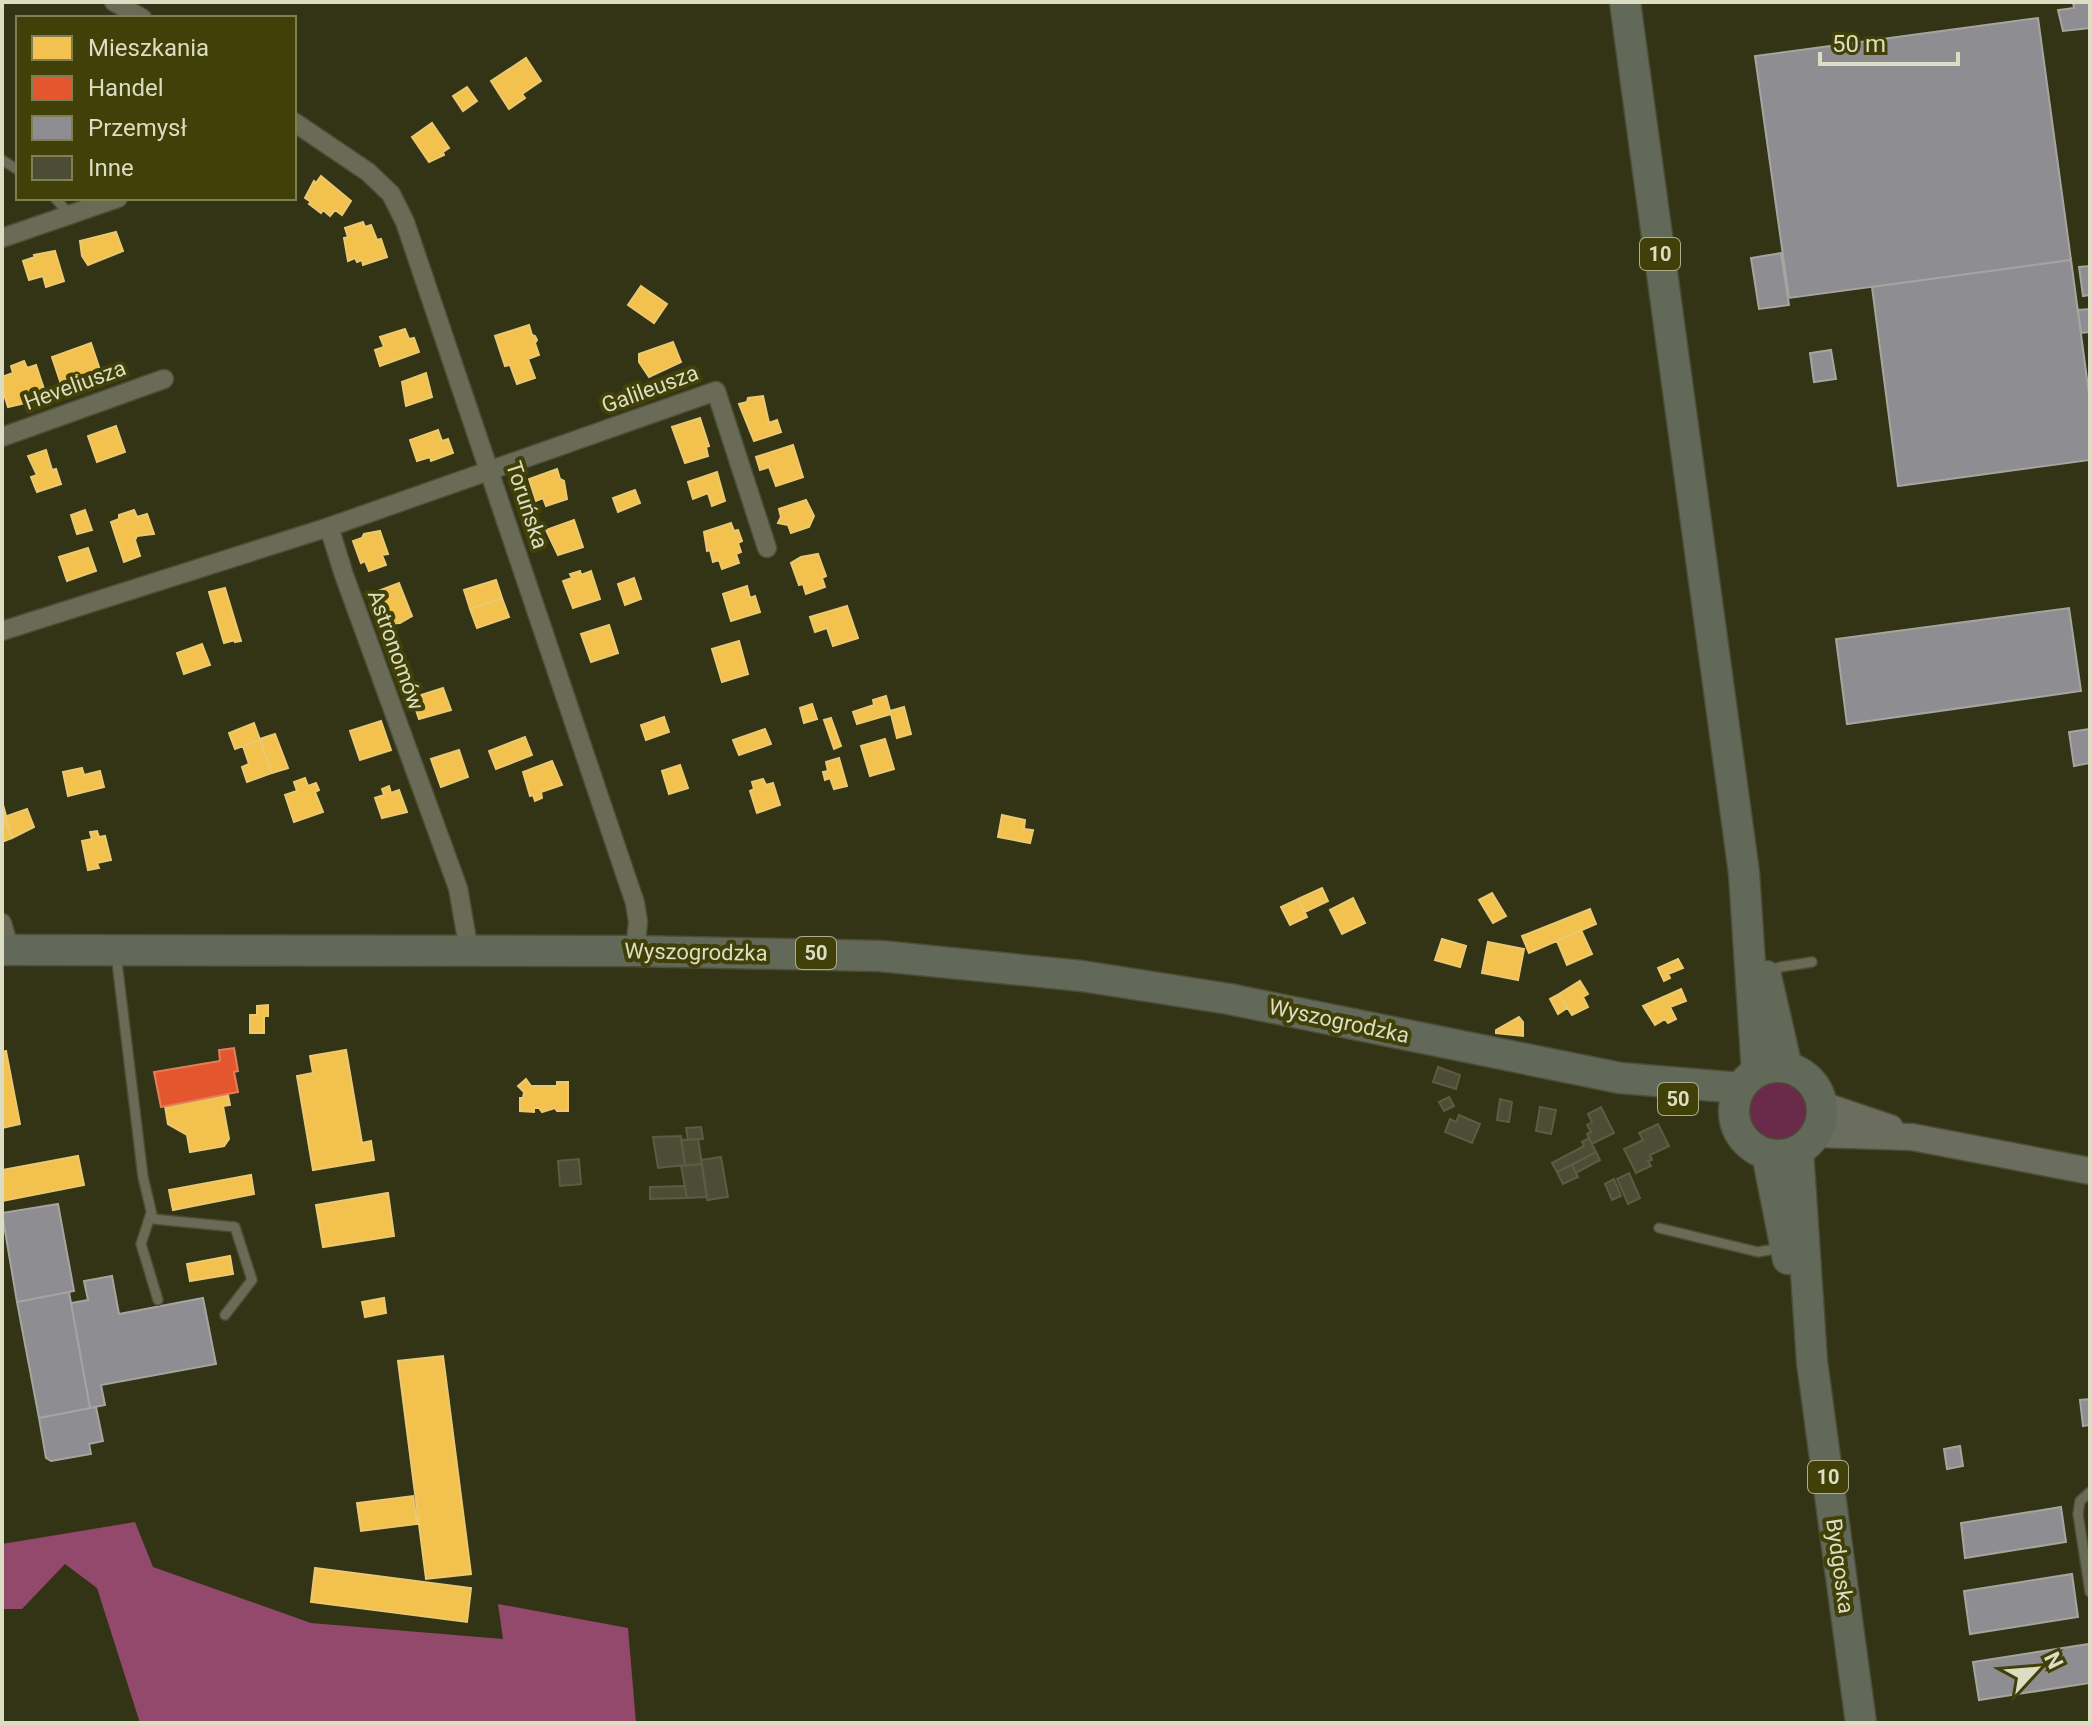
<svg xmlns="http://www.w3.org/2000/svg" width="2092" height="1725" font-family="Roboto,sans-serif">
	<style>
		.green { fill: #692b49 }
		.forest { fill: #92496c }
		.homes { fill: #f2c14e; stroke: #ebc971; stroke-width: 2 }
		.shops { fill: #e4572e; stroke: #e27f5a; stroke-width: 2 }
		.industry { fill: #8d8d92; stroke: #a5a5a0; stroke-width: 2 }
		.building { fill: #4d4d36; stroke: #5c5c45; stroke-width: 2 }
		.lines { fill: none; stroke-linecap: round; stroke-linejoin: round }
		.lane-casing { stroke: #4d4d38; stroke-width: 12 }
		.street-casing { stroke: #4d4d38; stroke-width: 21 }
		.secondary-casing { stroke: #4d4d38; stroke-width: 29 }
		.primary-casing { stroke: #4d4d38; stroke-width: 33 }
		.lane { stroke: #6a6b56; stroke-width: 9 }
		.street { stroke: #6a6b56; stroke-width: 18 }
		.secondary { stroke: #6b6e5e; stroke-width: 26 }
		.primary { stroke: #636959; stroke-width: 30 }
		.labels { text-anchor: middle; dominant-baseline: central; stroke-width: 8; stroke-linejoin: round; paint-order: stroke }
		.shield { fill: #404008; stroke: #adae8a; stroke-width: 2 }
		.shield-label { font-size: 20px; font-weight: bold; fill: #dcddc2 }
		.street-label { font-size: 22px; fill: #dcddc2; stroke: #404008 }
	</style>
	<rect width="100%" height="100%" fill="#333315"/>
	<!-- green -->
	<path class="green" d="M1748 1110a30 30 0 1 1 60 0a30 30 0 1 1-60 0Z"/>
	<!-- forest -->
	<path class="forest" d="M135,1522L153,1567L311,1623L503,1639L498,1604L628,1628L636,1723H140L97,1588L65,1564L22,1609H2V1544Z"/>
	<!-- homes -->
	<path class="homes" d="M526,58L541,81L522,94L525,98L509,109L491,81Z
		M467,87L477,101L463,111L453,96Z
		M432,123L449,148L443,152L444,155L429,162L412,137Z
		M321,176L351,201L342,215L335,210L330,216L323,210L321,213L309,204L311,202L305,198L314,181L316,183Z
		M363,222L365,227L371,225L377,240L381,239L387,257L363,265L362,260L357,262L355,258L348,261L344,238L348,237L345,228Z
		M116,232L123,251L88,265L82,256L80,241Z
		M55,251L64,281L46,287L43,276L29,280L23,261L35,257L34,255Z
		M641,286L667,304L654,323L628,305Z
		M529,325L532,335L535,336L537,340L535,343L539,355L528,359L535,378L517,384L510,365L505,366L495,336Z
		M405,329L409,339L414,338L419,352L380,366L375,350L384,347L380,337Z
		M673,342L681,362L649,377L639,362V354Z
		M91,343L100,370L61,384L52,357Z
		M24,361L27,368L36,365L45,392L32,396L34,401L8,407L2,388V377L13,373L11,366Z
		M426,373L432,397L406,406L402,382Z
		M763,396L769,423L777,420L781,432L754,441L739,404L747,402L748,398Z
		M700,418L709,446L706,447L708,456L685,463L672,427Z
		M116,426L125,452L97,462L88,436Z
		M438,430L442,441L448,439L453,453L431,461L430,457L417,461L410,440Z
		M793,445L803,477L776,486L769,467L760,470L756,457Z
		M46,450L52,470L56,469L61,484L37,492L31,477L37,475L28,456Z
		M557,469L560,479L564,481L567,499L546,506L543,498L536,501L529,479Z
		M717,472L725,501L712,506L708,493L693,499L688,482Z
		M635,490L640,503L618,512L613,498Z
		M806,500L814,516L809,527L791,533L788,525L778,523L781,517L779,509Z
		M85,510L92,530L77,534L71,515Z
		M134,510L137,517L147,514L154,534L137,536L135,540L140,556L124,562L111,522L119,519V515Z
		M574,520L583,547L558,555L546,530Z
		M731,523L734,531L738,530L742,541L738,543L741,552L736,554L739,563L722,569L719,560L713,562L710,550L707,551L704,532Z
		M380,531L388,554L382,555L386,565L369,571L365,561L361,563L353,541L362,538L364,534Z
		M88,548L96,571L67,581L59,557Z
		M818,554L826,576L822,578L825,587L806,594L803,584L799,585L791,563L801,557Z
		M580,571L581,575L591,571L600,599L573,608L563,581L572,578L570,574Z
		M634,578L641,599L625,605L618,584Z
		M496,580L502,598L470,609L464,590Z
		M399,583L412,616L400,623L389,624L378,591Z
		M747,586L750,598L755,596L760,612L731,621L723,594Z
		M225,588L241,641L235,642V640L224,643L209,592Z
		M502,598L509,617L477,628L470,609Z
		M847,606L858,638L833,646L827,628L815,632L810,617Z
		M609,625L618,653L591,662L581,634Z
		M739,641L748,674L722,682L712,649Z
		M202,644L210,665L184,674L177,653Z
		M443,688L451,710L419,719L412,698Z
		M886,696L890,711L904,707L911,734L897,738L891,714L857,724L853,712L874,705L873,700Z
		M812,704L817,719L804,723L800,708Z
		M664,717L669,732L646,740L641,725Z
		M831,718L841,746L834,749L824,720Z
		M381,721L391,750L360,760L350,731Z
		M254,723L260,740L235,749L229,733Z
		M765,729L771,744L739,755L733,740Z
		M275,734L288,768L272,773L260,739Z
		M525,737L532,755L496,769L489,751Z
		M885,739L894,769L870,776L861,746Z
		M260,740L272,773L247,782L242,767L249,764L243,746Z
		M459,750L468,777L441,787L431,759Z
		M839,758L847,786L834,789L830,778L825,780L823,772L828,771L826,762Z
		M552,761L562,785L541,792L542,798L535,801L533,795L530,796L523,772Z
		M680,765L688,788L669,794L662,771Z
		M82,768L84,775L100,771L104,787L68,796L63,772Z
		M305,778L308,786L316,783L319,790L315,792L323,812L294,822L285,795L297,791L294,782Z
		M763,779L766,785L773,783L780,805L757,813L750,791L754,789L752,782Z
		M389,786L391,793L399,790L407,812L382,818L375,798L384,795L382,789Z
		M2,801L12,838L2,842Z
		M27,809L34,827L12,838L4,817Z
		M1002,815L1025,820L1024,829L1033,830L1030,843L998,837Z
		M97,831L99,837L105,836L111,860L97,863L99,868L88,870L82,841L92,839L90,832Z
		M1322,888L1328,901L1305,912L1298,899Z
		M1492,893L1506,916L1493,923L1479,900Z
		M1353,898L1365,923L1342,934L1330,910Z
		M1298,899L1307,917L1290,925L1281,907Z
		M1590,909L1596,924L1529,953L1522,936Z
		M1581,930L1592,954L1567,965L1557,941Z
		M1442,939L1466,946L1460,967L1435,960Z
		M1488,942L1524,949L1518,980L1482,973Z
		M1678,959L1683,968L1668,974L1670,978L1664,981L1658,968Z
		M1580,981L1588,994L1583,997L1588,1007L1572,1015L1559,994Z
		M1681,989L1686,1001L1670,1007L1676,1019L1668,1023L1665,1019L1655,1025L1643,1006Z
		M1559,994L1567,1008L1558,1014L1550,999Z
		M268,1005V1016H264V1033H250V1015H257V1006Z
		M1519,1017L1523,1022V1036L1496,1033V1030Z
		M346,1050L362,1143L371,1141L374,1160L313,1170L297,1076L313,1073L310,1056Z
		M6,1051L20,1124L2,1128V1052Z
		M526,1079L531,1086H557V1082H568V1111H557L555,1108L542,1112L539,1108H534V1112L520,1111V1098H523L524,1092L518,1086Z
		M228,1095L230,1105L223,1106L229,1139L224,1146L190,1152L187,1135L168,1124L165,1106Z
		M78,1156L84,1185L2,1201V1170Z
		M251,1175L254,1194L173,1210L169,1190Z
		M388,1193L394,1236L323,1247L316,1205Z
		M230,1256L233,1274L190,1281L187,1264Z
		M384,1298L386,1313L365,1317L362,1302Z
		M443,1356L471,1574L426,1579L398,1361Z
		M413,1496L417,1524L361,1531L357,1503Z
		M315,1568L471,1588L467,1622L311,1602Z"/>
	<!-- shops -->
	<path class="shops" d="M234,1048L238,1071L234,1072L238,1092L161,1107L154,1072L220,1061L219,1050Z"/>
	<!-- industry -->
	<path class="industry" d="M2073,2H2090V28L2063,31L2058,10L2074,8Z
		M2038,18L2071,260L1789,298L1755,56Z
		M1781,253L1789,305L1759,309L1751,258Z
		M2071,260L2090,401V460L1898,486L1872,287Z
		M2090,266V295L2083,296L2079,267Z
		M2090,309V332L2081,333L2078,310Z
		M1831,350L1836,379L1814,382L1810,353Z
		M2069,608L2081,691L1847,724L1836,639Z
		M2090,729V763L2074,766L2069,732Z
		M58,1204L74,1291L17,1302L2,1213Z
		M112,1276L119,1314L203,1298L216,1364L101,1385L105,1405L90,1408L71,1303L88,1300L84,1281Z
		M69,1292L90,1408L39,1418L17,1302Z
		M2090,1399V1425L2083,1426L2080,1400Z
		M96,1407L103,1441L89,1444L91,1454L51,1461L46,1458L39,1418Z
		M1960,1446L1963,1466L1947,1469L1944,1449Z
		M2061,1507L2066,1542L1965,1558L1961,1523Z
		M2072,1574L2078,1617L1970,1634L1964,1591Z
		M2089,1644L2090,1683L1979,1700L1973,1662Z"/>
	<!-- building -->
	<path class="building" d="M1438,1067L1460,1075L1456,1089L1433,1082Z
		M1449,1097L1454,1106L1444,1111L1439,1102Z
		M1500,1099L1512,1102L1509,1122L1497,1120Z
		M1540,1107L1556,1110L1551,1134L1536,1131Z
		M1601,1107L1614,1133L1592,1144L1587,1134L1591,1132L1587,1125L1592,1122L1588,1114Z
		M1459,1115L1480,1124L1472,1143L1445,1132L1450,1119L1456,1122Z
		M1658,1124L1669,1146L1650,1155L1652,1160L1648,1161L1651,1166L1636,1173L1624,1149L1643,1140L1639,1133Z
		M701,1127L703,1139L688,1140L686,1128Z
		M681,1136L685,1165L658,1168L653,1137Z
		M1589,1138L1596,1152L1557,1172L1552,1163L1584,1146L1582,1142Z
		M698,1139L702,1164L685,1165L681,1140Z
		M1596,1152L1600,1160L1576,1173L1572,1165Z
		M721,1157L728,1197L707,1200L701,1160Z
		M579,1159L581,1184L560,1186L558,1161Z
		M702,1164L707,1197L687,1198L681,1166Z
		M1572,1165L1578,1177L1563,1184L1557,1172Z
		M1629,1173L1640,1198L1628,1204L1617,1179Z
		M1614,1179L1621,1196L1612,1200L1605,1184Z
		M685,1186L687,1198L650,1199V1187Z"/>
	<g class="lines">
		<!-- lane casing -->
		<g class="lane-casing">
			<path id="lane" d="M2,160L18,170
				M55,198L70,215
				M116,954L143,1177L153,1219L235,1227L252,1280L225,1315
				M1768,972L1780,967L1812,962
				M151,1213L141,1244L158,1300
				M1659,1228L1758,1252L1781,1248
				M2090,1492L2080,1501L2078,1514L2090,1592"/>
		</g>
		<!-- street casing -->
		<g class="street-casing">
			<path id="street" d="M114,2L142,18
				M294,122L368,172L391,194L405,222L635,903L638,922L635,951
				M2,238L118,198
				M2,437L164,379
				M2,631L329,527
				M2,923L10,950
				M469,951L458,888L344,575L329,527L716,391L767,548"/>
		</g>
		<!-- secondary casing -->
		<g class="secondary-casing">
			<path id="secondary" d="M1822,1105L1890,1128
				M1817,1134L1912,1137L2090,1171"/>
		</g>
		<!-- primary casing -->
		<g class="primary-casing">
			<path id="primary" d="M1625,2L1744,873L1757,1072
				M2,950L635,951L880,956L1082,976L1229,999L1620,1078L1740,1088
				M1766,976L1787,1068
				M1734 1111a44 44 0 1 1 88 0a44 44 0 1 1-88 0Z
				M1798,1151L1812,1362L1861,1723
				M1767,1154L1788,1259"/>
		</g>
		<!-- lane -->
		<use href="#lane" class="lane"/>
		<!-- street -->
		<use href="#street" class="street"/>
		<!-- secondary -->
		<use href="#secondary" class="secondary"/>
		<!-- primary -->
		<use href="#primary" class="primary"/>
	</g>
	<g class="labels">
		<!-- shield labels -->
		<g class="shield">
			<rect x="1640" y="238" width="40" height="32" rx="6"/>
			<rect x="796" y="937" width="40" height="32" rx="6"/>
			<rect x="1658" y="1083" width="40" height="32" rx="6"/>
			<rect x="1808" y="1461" width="40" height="32" rx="6"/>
		</g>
		<g class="shield-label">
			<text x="1660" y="254">10</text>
			<text x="816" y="953">50</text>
			<text x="1678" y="1099">50</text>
			<text x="1828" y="1477">10</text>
		</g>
		<!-- street labels -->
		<g class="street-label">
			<text transform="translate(75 385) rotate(-20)">Heveliusza</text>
			<text transform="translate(650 389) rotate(-20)">Galileusza</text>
			<text transform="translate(527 505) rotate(72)">Toruńska</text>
			<text transform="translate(396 650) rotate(70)">Astronomów</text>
			<text transform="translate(696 952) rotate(1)">Wyszogrodzka</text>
			<text transform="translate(1339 1021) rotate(12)">Wyszogrodzka</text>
			<text transform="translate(1840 1566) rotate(82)">Bydgoska</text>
		</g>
	</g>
	<!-- border -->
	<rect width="2092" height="1725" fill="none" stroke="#dcddc2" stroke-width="8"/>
	<!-- legend -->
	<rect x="16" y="16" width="280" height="184" fill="#404008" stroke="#7e7f52" stroke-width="2"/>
	<rect x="32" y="36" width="40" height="24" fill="#f2c14e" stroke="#7e7f52" stroke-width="2"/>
	<text x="88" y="56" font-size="24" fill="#dcddc2">Mieszkania</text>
	<rect x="32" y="76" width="40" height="24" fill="#e4572e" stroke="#7e7f52" stroke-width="2"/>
	<text x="88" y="96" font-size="24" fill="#dcddc2">Handel</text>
	<rect x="32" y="116" width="40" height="24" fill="#8d8d92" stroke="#7e7f52" stroke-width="2"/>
	<text x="88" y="136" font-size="24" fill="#dcddc2">Przemysł</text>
	<rect x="32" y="156" width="40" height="24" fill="#4d4d36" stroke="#7e7f52" stroke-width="2"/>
	<text x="88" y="176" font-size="24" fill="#dcddc2">Inne</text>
	<!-- north arrow -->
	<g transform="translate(2036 1669) rotate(64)" stroke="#404008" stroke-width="6" paint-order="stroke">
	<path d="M0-6L14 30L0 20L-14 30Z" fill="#dcddc2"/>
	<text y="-12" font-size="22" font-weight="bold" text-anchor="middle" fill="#dcddc2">N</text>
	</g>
	<!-- scale -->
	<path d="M1820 52v12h138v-12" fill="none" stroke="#dcddc2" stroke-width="4"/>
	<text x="1832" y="52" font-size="24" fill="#dcddc2" stroke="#404008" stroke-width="6" paint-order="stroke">50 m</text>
</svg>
